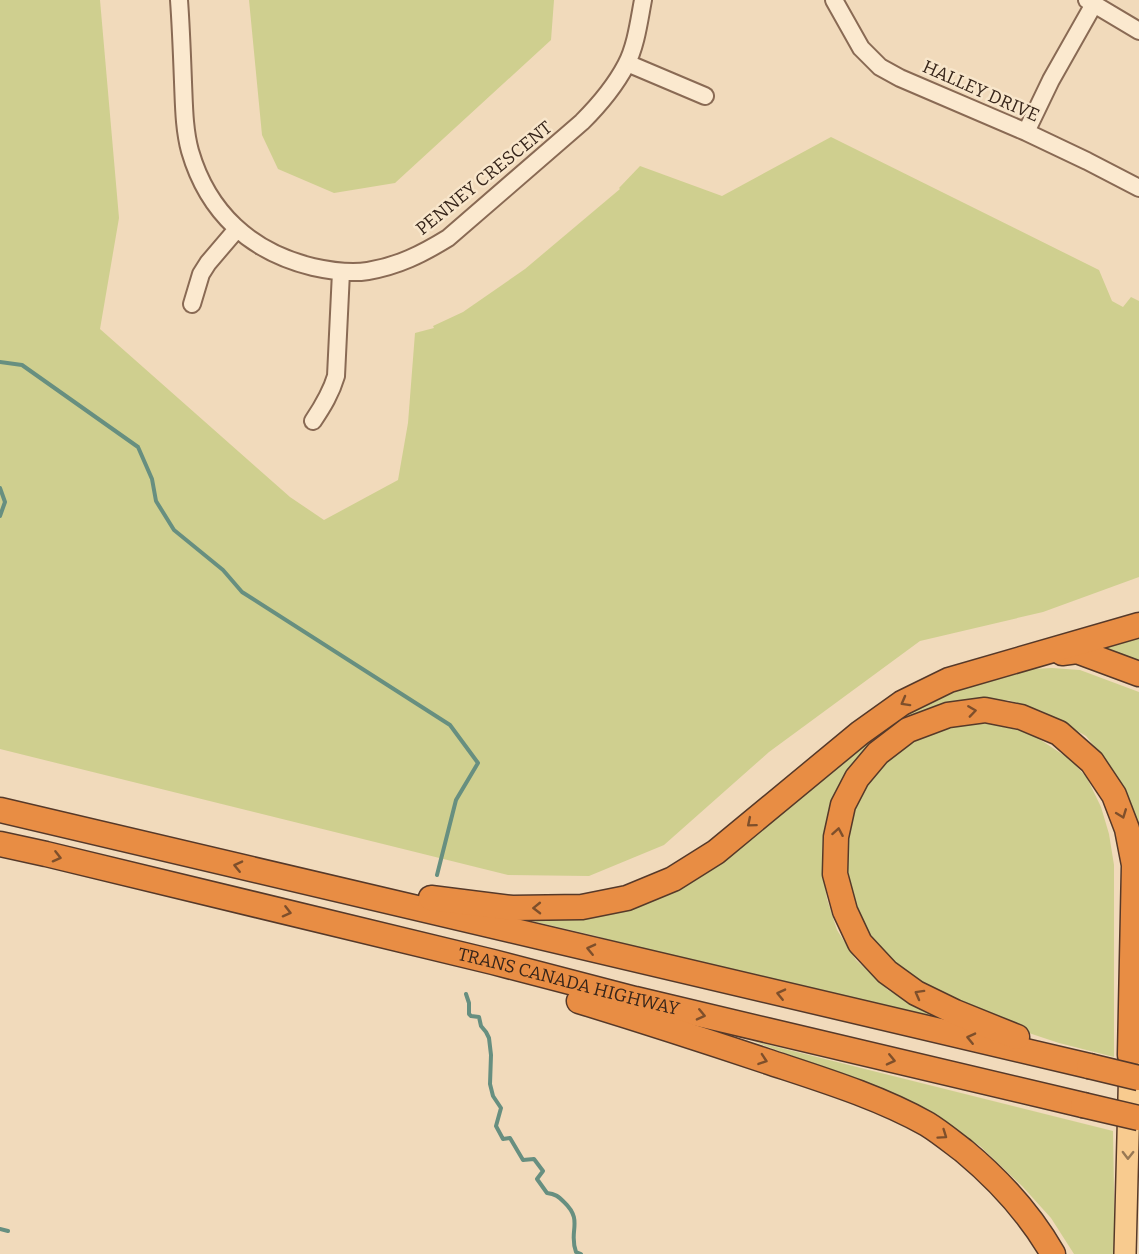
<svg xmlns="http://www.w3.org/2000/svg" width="1139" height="1254" font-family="Bitter,serif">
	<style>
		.green { fill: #cfcf8f }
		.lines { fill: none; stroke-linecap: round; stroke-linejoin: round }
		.stream { stroke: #678f80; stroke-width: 4 }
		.minor-casing { stroke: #896a54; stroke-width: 20 }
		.major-casing { stroke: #563929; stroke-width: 24 }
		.highway-casing { stroke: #563929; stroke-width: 27 }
		.minor { stroke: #fbe9cf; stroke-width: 16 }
		.major { stroke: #f8cb8f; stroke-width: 21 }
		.highway { stroke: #e88d44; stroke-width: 24 }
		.highway-bridge-casing { stroke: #563929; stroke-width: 27; stroke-linecap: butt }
		.highway-bridge { stroke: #e88d44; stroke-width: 24 }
		.oneway { stroke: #7e4f2b }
		.oneway2 { stroke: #987854 }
		.labels { text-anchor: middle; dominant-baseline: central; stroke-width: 5; stroke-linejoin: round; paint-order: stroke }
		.street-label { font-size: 18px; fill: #37251a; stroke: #f8e6cb }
	</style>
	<rect width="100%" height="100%" fill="#f1dabb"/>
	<!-- green -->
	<path class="green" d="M0,0H100L119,218L100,329L290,497L324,520L398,480L408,423L415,333L434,328L433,326L463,312L525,269L620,189L619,188L640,166L722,196L831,137L1099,270L1112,301L1123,307L1131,297L1139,301V577L1043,612L920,641L769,752L664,845L589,876L508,875L0,749Z
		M249,0H554L551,40L395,183L334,193L278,169L262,135Z
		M1139,633V671L1083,647Z
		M1052,668L1080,670L1139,692V833L1128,797L1111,767L1086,736L1042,711L1008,700L974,702L939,710L834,801L823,834L822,868L827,899L837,930L856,960L888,990L927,1012L959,1027L688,963L596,936L515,917L555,920L597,916L667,894L687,885L713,867L880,726L948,691L1033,669Z
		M983,722L1030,733L1071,760L1087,778L1101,807L1109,834L1114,865V1057L1059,1043L963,1011L914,985L858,928L841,872L851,816L863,792L873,777L899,745L951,724Z
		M753,1041L1113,1131L1115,1254H1074L1051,1218L1022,1186L980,1146L925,1112L845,1076Z"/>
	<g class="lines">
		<!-- stream -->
		<path class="stream" d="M0,362L22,365L138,447L152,479L156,501L174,530L223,570L242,592L450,725L478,763L456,800L437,875
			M0,488L5,502L0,516
			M466,994L469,1003V1014L471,1016L479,1017L481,1026L486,1032L489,1038L491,1055L490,1084L493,1096L501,1108L496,1126L503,1139L510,1138L523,1160L534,1159L543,1171L537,1179L547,1193C555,1194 558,1196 564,1202C584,1221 568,1231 576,1252L581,1254
			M0,1229L8,1231"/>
		<!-- minor casing -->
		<g class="minor-casing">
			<path id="minor" d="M179,0C181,27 182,55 183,82C184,105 184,129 190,151C208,213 251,252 313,267C331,271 349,274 368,271C398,266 422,254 448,238L582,122C599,105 615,86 626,65C636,46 639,21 643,0
				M834,0L861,48L880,67L900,78L1026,132L1087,161L1139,188
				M1087,0L1139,31
				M627,63L705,96
				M1026,132L1051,80L1094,4
				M192,304L201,274L208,263L237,229
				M313,421C323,406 331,393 336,376L341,272"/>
		</g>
		<!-- major casing -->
		<g class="major-casing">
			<path id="major" d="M1125,1254L1130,1060"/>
		</g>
		<!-- highway casing -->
		<g class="highway-casing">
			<g id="highway">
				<path d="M1062,653L1077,651L1139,674"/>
				<path d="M0,810L1089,1066"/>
				<path id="s1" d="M0,844L46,854L493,962L635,999L1083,1105"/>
				<path d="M431,898L512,908L582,907L627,898L673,879L716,852L860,733L902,703L949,680L1139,625"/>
				<path d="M579,1001C641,1020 703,1040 766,1061C820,1079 877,1096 927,1124C940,1132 952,1142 964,1151C1000,1181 1030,1214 1053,1254"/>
				<path d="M1017,1037L955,1012L916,993L887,972L860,943L845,911L835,874L836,837L843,805L857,778L878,753L908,730L948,715L985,710L1021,717L1059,733L1092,762L1114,795L1127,829L1134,865L1130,1055"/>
			</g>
		</g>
		<!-- minor -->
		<use href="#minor" class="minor"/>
		<!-- major -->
		<use href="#major" class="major"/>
		<!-- highway -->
		<use href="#highway" class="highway"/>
		<!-- highway-bridge casing -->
		<g class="highway-bridge-casing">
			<path id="highway-bridge" d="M1089,1066L1139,1078
				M1083,1105L1139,1118"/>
		</g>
		<!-- highway-bridge -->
		<use href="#highway-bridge" class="highway-bridge"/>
	</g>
	<!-- one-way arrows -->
	<defs><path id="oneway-chevron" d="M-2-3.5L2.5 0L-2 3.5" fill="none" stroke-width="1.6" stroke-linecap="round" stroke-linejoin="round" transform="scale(1.5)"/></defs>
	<g class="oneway">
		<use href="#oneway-chevron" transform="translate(905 702) rotate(151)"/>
		<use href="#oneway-chevron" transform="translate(972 711) rotate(-8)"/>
		<use href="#oneway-chevron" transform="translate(1122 814) rotate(69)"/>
		<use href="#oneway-chevron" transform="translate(751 823) rotate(140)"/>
		<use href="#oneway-chevron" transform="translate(838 832) rotate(-80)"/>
		<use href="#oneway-chevron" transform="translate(57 857) rotate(14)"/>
		<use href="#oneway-chevron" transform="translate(238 866) rotate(-167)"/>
		<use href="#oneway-chevron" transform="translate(537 908) rotate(179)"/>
		<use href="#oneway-chevron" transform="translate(287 912) rotate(14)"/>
		<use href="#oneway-chevron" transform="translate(591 949) rotate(-167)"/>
		<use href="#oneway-chevron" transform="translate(781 994) rotate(-167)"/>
		<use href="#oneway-chevron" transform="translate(919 994) rotate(-151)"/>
		<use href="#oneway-chevron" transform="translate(701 1015) rotate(13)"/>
		<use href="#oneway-chevron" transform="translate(971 1038) rotate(-167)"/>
		<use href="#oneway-chevron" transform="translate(763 1060) rotate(19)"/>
		<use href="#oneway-chevron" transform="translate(891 1060) rotate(13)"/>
		<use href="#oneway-chevron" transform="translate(943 1135) rotate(35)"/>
	</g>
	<use class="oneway2" href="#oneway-chevron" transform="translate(1128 1155) rotate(91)"/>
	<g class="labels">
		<!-- street labels -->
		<g class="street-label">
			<text transform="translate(981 91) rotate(24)">HALLEY DRIVE</text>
			<text transform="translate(484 178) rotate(-39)">PENNEY CRESCENT</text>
			<text stroke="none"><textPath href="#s1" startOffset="585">TRANS CANADA HIGHWAY</textPath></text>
		</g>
	</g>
</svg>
